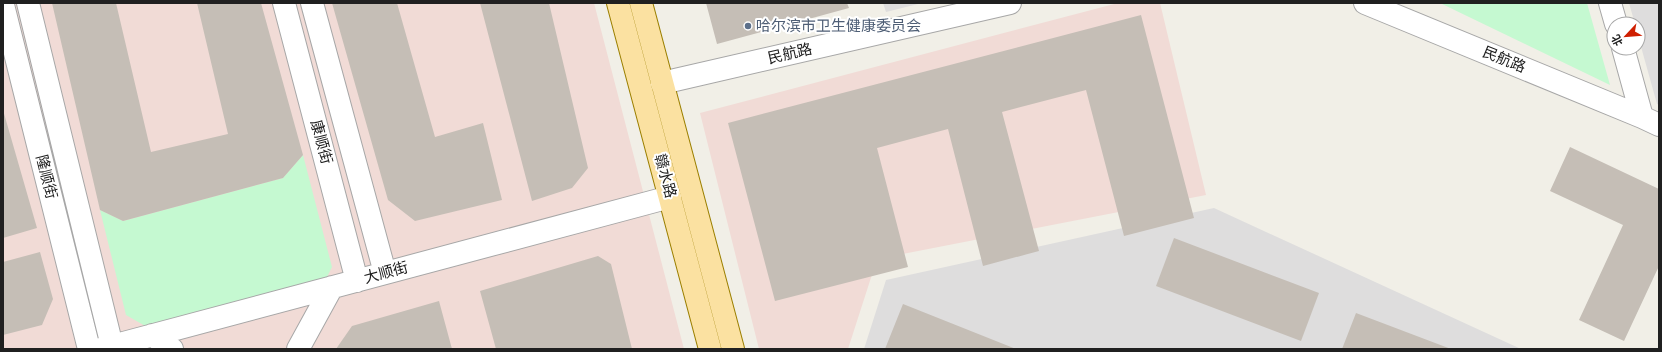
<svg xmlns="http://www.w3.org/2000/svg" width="1662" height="352" font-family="'Sofia Sans Condensed','Noto Sans SC',sans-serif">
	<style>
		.residential { fill: #dedddd }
		.commercial { fill: #f1dbd6 }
		.park { fill: #c5f9d1 }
		.building { fill: #c5beb6 }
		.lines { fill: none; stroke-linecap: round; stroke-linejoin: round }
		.minor-casing { stroke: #a7a7a7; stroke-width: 24 }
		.major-casing { stroke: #9b7f01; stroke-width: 24 }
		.minor { stroke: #fff; stroke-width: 22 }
		.major { stroke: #fbe1a1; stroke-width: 22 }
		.service-dot { fill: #5c6f8a; stroke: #fff; stroke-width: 1.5 }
		.labels { text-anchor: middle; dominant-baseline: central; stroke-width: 4; stroke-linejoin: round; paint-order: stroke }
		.service-label { font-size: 15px; fill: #4e5e75; stroke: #fff; text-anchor: start }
		.street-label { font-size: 15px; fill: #202020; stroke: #fff }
	</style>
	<rect width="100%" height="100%" fill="#f1efe7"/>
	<!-- residential -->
	<path class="residential" d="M883,3H922L886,12Z
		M1629,3H1659V105L1657,104L1638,36V24H1635Z
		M1214,208L1521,349H864L886,280Z"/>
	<!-- commercial -->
	<path class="commercial" d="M3,3H594L684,349H3Z
		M1118,3H1160L1206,195L877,259L848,349H759L700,113Z"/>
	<!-- park -->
	<path class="park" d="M1440,3H1587L1610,85Z
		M303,155L332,267L326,279L147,327L126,315L100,210L123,221L283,178Z"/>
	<!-- building -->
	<path class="building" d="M52,3H116L151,152L228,134L197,3H261L303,155L283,178L123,221L100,210Z
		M332,3H397L435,137L483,123L502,200L415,221L388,200Z
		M480,3H549L588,168L572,188L532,201Z
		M706,3H847L849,8L717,44Z
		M1141,15L1194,218L1124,236L1086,90L1002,112L1039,251L983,266L948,129L877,148L908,267L775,301L728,123Z
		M3,110L37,228L3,238Z
		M1570,147L1659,189V266L1624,341L1579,320L1623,225L1550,191Z
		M1174,238L1319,293L1301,341L1156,286Z
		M40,252L53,299L42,325L3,335V262Z
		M598,256L611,264L632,349H496L480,291Z
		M439,301L452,349H336L352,326Z
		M903,304L1016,349H885Z
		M1356,313L1451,349H1342Z"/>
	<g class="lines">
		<!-- minor casing -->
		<g class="minor-casing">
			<path id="minor" d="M28,3L112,346
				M284,3L357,281
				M312,3L385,273
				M1365,3L1642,117
				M1610,3L1616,24
				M3,5L89,349
				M1623,48L1642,117L1659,125
				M662,83L1010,3
				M152,335L172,349
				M101,349L670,197
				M298,349L332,287"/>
		</g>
		<!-- major casing -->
		<g class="major-casing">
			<path id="major" d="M618,3L710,349
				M641,3L733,349"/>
		</g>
		<!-- minor -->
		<use href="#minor" class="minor"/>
		<!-- major -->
		<use href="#major" class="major"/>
	</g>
	<!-- markers -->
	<circle class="service-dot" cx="748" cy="26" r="4"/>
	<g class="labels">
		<!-- service labels -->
		<g class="service-label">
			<text x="756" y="26">哈尔滨市卫生健康委员会</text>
		</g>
		<!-- street labels -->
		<g class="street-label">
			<text transform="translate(790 54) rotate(-13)">民航路</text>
			<text transform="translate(1504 60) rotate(22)">民航路</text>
			<text transform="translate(321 142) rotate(75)">康顺街</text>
			<text transform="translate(665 176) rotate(75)">赣水路</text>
			<text transform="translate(46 177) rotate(76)">隆顺街</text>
			<text transform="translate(386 273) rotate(-15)">大顺街</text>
		</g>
	</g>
	<!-- border -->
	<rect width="1662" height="352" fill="none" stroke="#202020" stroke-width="8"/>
	<!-- north arrow -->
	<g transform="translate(1626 36) rotate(244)"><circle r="19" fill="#ffffff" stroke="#a6a6a6"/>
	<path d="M0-3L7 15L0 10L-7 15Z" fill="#cf1f01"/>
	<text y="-6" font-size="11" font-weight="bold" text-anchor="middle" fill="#202020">北</text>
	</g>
</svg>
